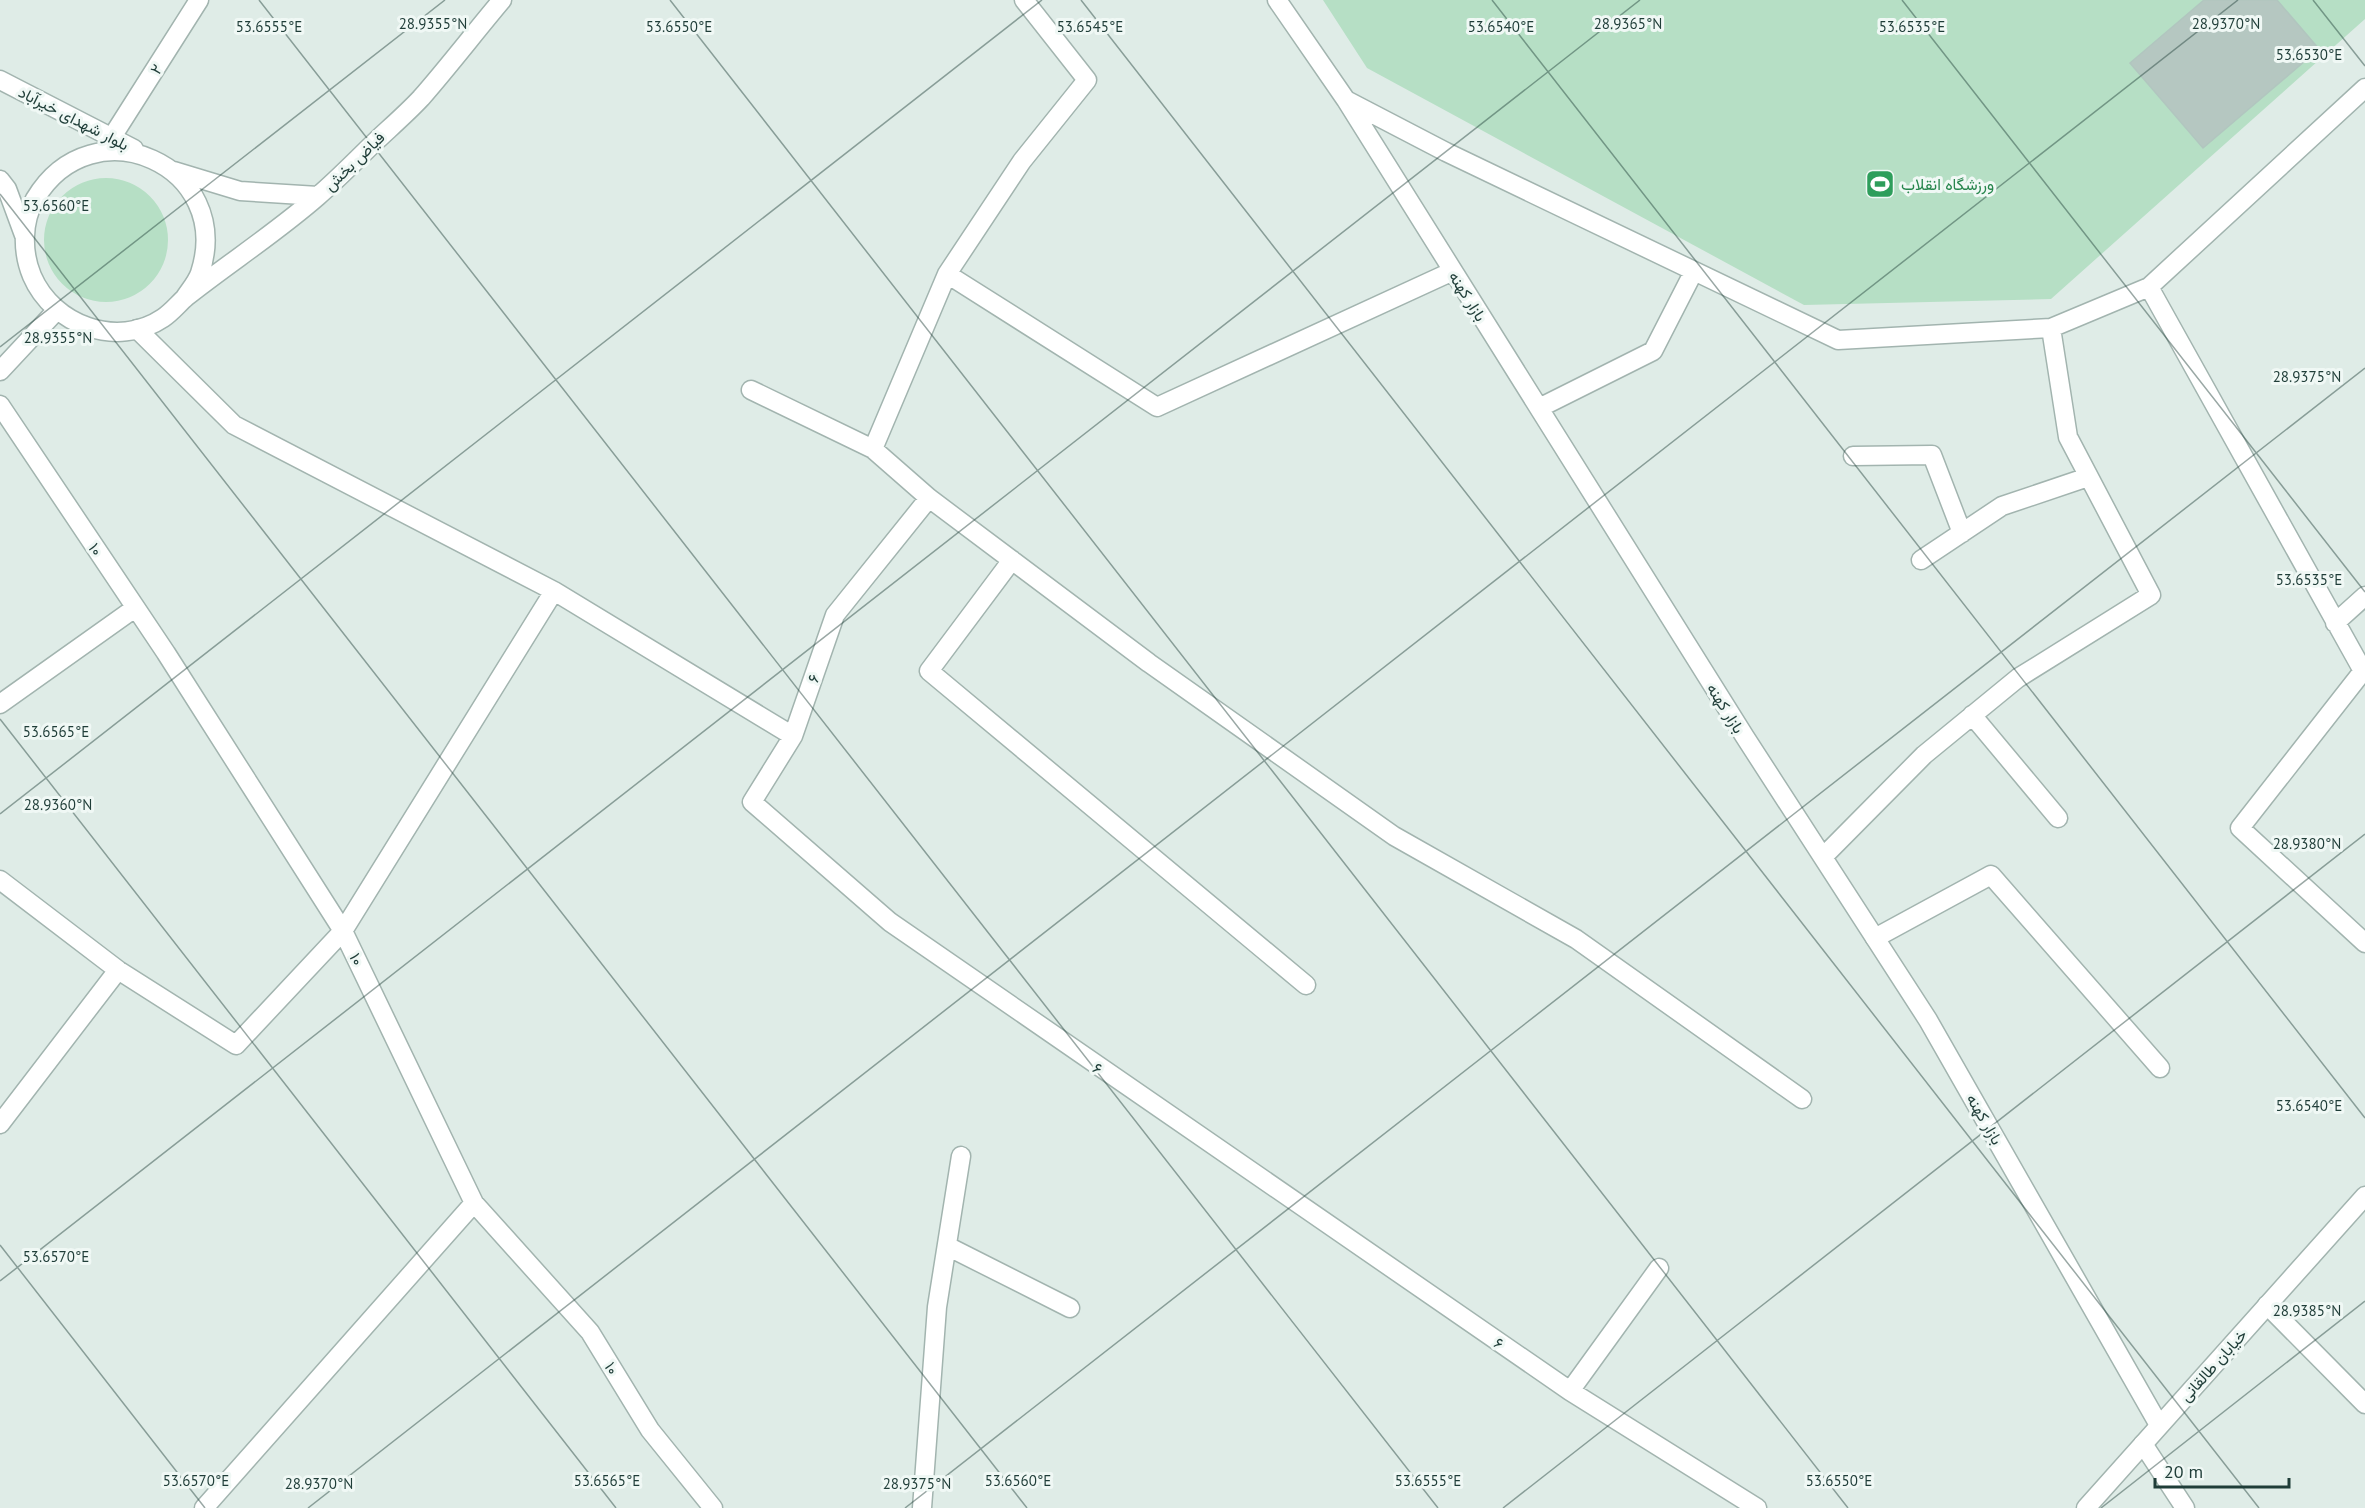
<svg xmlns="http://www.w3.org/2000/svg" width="2365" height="1508" font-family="'PT Sans',Vazirmatn,sans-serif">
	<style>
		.green { fill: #b6dfc5 }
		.building { fill: #b5c7c1; stroke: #b1c6bf; stroke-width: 1.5 }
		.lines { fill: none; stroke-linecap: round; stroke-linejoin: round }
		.pedestrian-casing { stroke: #a2b4af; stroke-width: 21 }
		.minor-casing { stroke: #a2b4af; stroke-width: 21 }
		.tertiary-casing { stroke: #a2b4af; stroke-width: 21 }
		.pedestrian { stroke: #fff; stroke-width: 18 }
		.minor { stroke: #fff; stroke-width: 18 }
		.tertiary { stroke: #fff; stroke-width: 18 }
		.ticks { fill: none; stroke: #1f3d38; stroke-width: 1.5; stroke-opacity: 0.45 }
		.labels { text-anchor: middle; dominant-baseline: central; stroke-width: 6; stroke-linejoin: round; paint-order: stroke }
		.street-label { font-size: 16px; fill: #1f3d38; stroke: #f0f8f5 }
		.leisure-label { font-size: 16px; fill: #27864d; stroke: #f0f8f5; text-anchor: start }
		.ticks-label { font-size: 15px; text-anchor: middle; fill: #1f3d38; stroke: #f0f8f5; stroke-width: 6; stroke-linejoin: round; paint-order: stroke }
	</style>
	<rect width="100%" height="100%" fill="#dfece7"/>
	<!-- green -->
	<path class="green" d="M1323,0H2365V19L2051,299L1804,305L1367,68Z
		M44 240a62 62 0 1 1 124 0a62 62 0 1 1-124 0Z"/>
	<!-- building -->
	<path class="building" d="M2204,0H2277L2319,49L2203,148L2130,63Z"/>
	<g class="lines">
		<!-- pedestrian casing -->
		<g class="pedestrian-casing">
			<path id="pedestrian" d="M1875,938L1991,875L2160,1068"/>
		</g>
		<!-- minor casing -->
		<g class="minor-casing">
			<path id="minor" d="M1277,0L1346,100L1745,737L1928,1020L2159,1425
				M1348,101L1446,152L1838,340L2051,328L2149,287L2365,88
				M112,137L199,0
				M947,274L1157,407L1453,271
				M2149,287L2363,671L2240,828L2365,943
				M137,329L234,425L554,591L793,736
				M751,390L873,449L929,498L1149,663L1394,836L1576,939L1802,1099
				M0,405L166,653L343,931L474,1203L590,1332L650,1430L713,1508
				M1539,408L1653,351L1694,271
				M873,449L947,274L1022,161L1087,80L1024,0
				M1853,456L1932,455L1962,533
				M929,498L835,615L793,736L752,802L890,922L1570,1391L1757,1508
				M1012,560L929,671L1306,985
				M1921,560L2002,506L2088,477
				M2335,623L2365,596
				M0,704L135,608
				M1972,715L2058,818
				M1823,857L1924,755L2018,678L2151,595L2068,437L2051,328
				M0,880L118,970L236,1045L343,931L554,591
				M0,1124L118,970
				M947,1246L1070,1308
				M2267,1305L2365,1404
				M1570,1391L1659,1268
				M2143,1444L2185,1508
				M204,1508L474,1203
				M922,1508L937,1307L961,1156"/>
		</g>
		<!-- tertiary casing -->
		<g class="tertiary-casing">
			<path id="tertiary" d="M0,80L134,149
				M174,171L240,191L318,196
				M0,180L7,189L24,235
				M184,299C189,291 197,282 200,273C235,166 93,102 35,199C22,222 22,252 32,276C53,325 117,349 163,318C172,312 178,304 186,297C229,263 277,232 318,196C339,178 358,158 377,140C392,126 408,112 421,98C449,66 475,32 502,0
				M0,371L56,311
				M2086,1508L2365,1196"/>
		</g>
		<!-- pedestrian -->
		<use href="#pedestrian" class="pedestrian"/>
		<!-- minor -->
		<use href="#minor" class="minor"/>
		<!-- tertiary -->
		<use href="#tertiary" class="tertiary"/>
	</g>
	<!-- ticks -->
	<path class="ticks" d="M259,0L1438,1508M670,0L1848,1508M1081,0L2259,1508M1492,0L2365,1118M1902,0L2365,592M2313,0L2365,66M0,194L1027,1508M0,347L445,0M0,719L616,1508M0,814L1042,0M0,1245L205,1508M0,1281L1640,0M308,1508L2238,0M905,1508L2365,368M1503,1508L2365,834M2101,1508L2365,1301"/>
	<!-- icons -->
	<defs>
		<g id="stadium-square" transform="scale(1.5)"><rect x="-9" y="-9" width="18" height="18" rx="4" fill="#2e9e5b" stroke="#f0f8f5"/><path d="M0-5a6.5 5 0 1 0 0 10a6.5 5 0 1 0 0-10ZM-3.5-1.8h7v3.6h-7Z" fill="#fff"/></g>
	</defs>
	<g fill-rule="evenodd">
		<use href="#stadium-square" x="1880" y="184"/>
	</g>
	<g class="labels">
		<!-- street labels -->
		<g class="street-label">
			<text transform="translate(156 69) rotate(-58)">۲</text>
			<text transform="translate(74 118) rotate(27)">بلوار شهدای خیرآباد</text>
			<text transform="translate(354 161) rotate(-44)">فیاض بخش</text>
			<text transform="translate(1468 296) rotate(58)">بازار کهنه</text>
			<text transform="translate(96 549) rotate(56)">۱۰</text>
			<text transform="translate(813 678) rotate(-71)">۶</text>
			<text transform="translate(1726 708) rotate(58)">بازار کهنه</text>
			<text transform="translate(357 959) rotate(64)">۱۰</text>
			<text transform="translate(1098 1068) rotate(35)">۶</text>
			<text transform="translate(1985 1119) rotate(60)">بازار کهنه</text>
			<text transform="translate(1499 1343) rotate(34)">۶</text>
			<text transform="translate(2213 1365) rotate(-48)">خیابان طالقانی</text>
			<text transform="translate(612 1368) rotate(59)">۱۰</text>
		</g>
		<!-- leisure labels -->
		<g class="leisure-label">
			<text x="1901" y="184">ورزشگاه انقلاب</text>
		</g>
	</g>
	<g class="ticks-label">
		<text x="433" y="29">28.9355°N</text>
		<text x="1628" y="29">28.9365°N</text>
		<text x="2226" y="29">28.9370°N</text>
		<text x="269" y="32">53.6555°E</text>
		<text x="679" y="32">53.6550°E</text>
		<text x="1090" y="32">53.6545°E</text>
		<text x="1501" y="32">53.6540°E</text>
		<text x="1912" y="32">53.6535°E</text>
		<text x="2309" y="60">53.6530°E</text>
		<text x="56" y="211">53.6560°E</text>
		<text x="58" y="343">28.9355°N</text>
		<text x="2307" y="382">28.9375°N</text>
		<text x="2309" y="585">53.6535°E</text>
		<text x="56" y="737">53.6565°E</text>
		<text x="58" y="810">28.9360°N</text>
		<text x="2307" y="849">28.9380°N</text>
		<text x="2309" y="1111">53.6540°E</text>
		<text x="56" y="1262">53.6570°E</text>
		<text x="2307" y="1316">28.9385°N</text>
		<text x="196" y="1486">53.6570°E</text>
		<text x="607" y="1486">53.6565°E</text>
		<text x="1018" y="1486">53.6560°E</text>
		<text x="1428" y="1486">53.6555°E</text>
		<text x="1839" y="1486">53.6550°E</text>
		<text x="319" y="1489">28.9370°N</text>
		<text x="917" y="1489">28.9375°N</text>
	</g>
	<!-- scale -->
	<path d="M2155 1478v9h134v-9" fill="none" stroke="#1f3d38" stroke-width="3"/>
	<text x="2164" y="1478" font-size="18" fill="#1f3d38" stroke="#f0f8f5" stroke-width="4.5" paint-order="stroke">20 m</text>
</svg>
